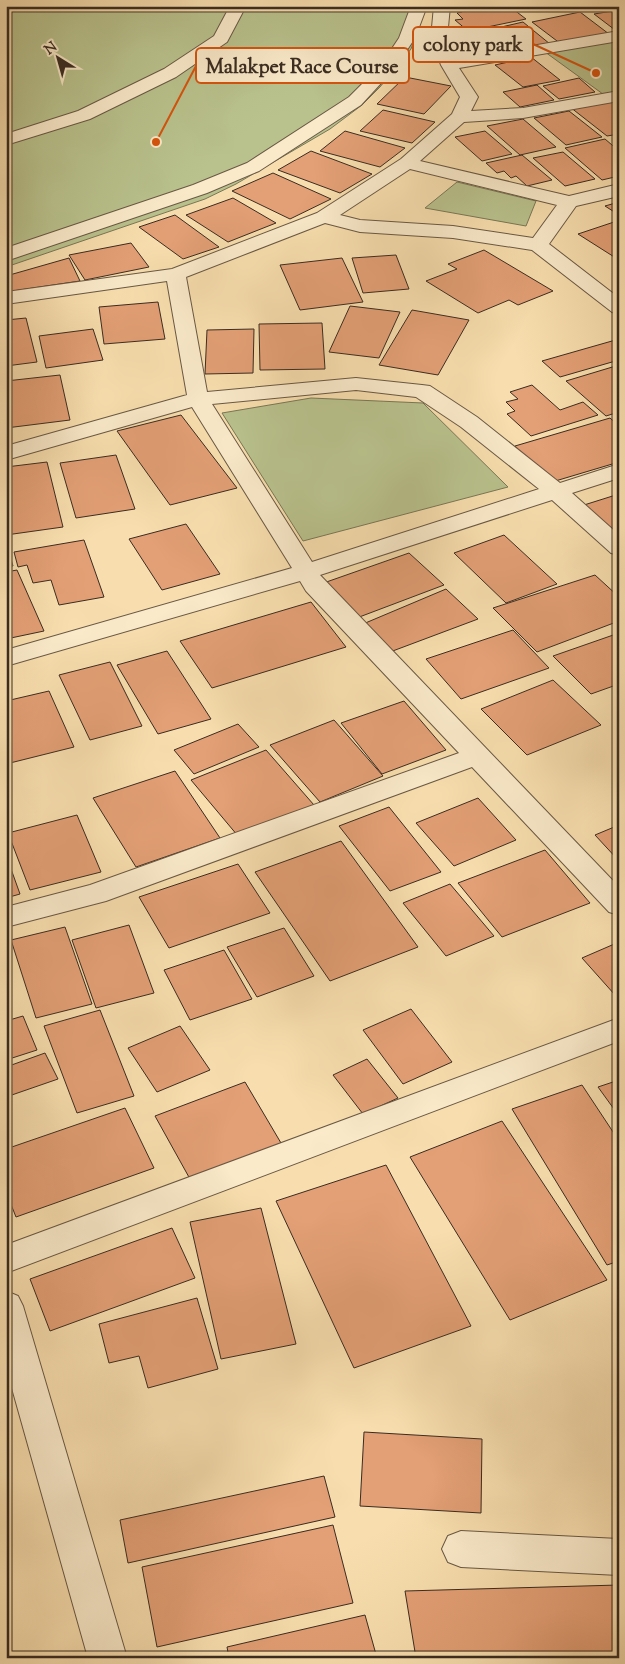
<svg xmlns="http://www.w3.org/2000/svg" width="625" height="1664" font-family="'Sorts Mill Goudy',serif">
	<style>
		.green { fill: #b9c28d; stroke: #797758 }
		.building { fill: #e39f75; stroke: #392c22 }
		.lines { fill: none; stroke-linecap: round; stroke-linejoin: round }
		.minor-casing { stroke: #695845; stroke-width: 2 }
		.minor { fill: #faeaca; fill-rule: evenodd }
		.leader { fill: none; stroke: #d6540e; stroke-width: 2 }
		.callout-dot { fill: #d6540e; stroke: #faeaca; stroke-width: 2 }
		.callout { fill: #faeaca; stroke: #d6540e; stroke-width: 2 }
		.callout-label { font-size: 20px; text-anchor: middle; font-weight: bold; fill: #392c22 }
	</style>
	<rect width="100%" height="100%" fill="#f8deae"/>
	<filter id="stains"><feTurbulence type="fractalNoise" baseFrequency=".004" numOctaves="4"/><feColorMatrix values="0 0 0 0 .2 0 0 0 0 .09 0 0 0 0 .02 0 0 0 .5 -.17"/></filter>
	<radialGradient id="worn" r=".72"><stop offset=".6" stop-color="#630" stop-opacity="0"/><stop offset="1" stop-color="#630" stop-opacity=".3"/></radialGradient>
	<!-- green -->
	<path class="green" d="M6,6H426L411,49L380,87L362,105L330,129L236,184L205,199L6,267Z
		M619,38V95L607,97L545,52Z
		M457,182L536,201L526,226L425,208Z
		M311,398L423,403L508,487L303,541L222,413Z"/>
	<!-- building -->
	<path class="building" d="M509,6L526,19L468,31L455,20L463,19L457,13L462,12L456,7Z
		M585,6H618L592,11Z
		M619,10V33L594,14Z
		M580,12L609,34L561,44L532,22Z
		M523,22L550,44L524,49L497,28Z
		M531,57L560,80L523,87L495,65Z
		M405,77L451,86L424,114L377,104Z
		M579,78L595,92L559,99L543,86Z
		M537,85L554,100L520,107L503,92Z
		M608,99L619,107V134L607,136L570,107Z
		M383,110L435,122L412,143L360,131Z
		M569,111L602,137L566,145L534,118Z
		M523,119L556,147L520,155L487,126Z
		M345,131L405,148L380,167L320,151Z
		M485,131L512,154L482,161L455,137Z
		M605,139L619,151V176L602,180L565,148Z
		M311,151L372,174L340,193L278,170Z
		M563,152L595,179L565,186L533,158Z
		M522,155L552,180L527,186L516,176L511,178L504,171L497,173L486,163Z
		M273,173L331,199L290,219L232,191Z
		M233,198L276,223L228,242L186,215Z
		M619,202V215L605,206Z
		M175,215L219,247L183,259L139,227Z
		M614,222L619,225V260L578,234Z
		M131,243L149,267L85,280L69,255Z
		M484,250L553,291L518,305L509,300L478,313L426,281L457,269L448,264Z
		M396,255L409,289L363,293L352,258Z
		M69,258L80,281L6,292V276Z
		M342,258L363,302L300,310L280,265Z
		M158,302L165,339L104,344L99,307Z
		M350,306L400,312L379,358L329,352Z
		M412,310L469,320L438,375L379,365Z
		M26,318L37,362L6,366V320Z
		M322,323L325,369L260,370L259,324Z
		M93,329L103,360L46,368L39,336Z
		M254,329L253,373L205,374L207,330Z
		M619,339V360L560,377L542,361Z
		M619,365V412L606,416L566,381Z
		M60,375L70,420L6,428V381Z
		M532,385L560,410L583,402L598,415L531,436L507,414L515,411L506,402L518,399L510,392Z
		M181,415L237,488L170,505L117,431Z
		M610,418L619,426V462L552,482L515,446Z
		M116,455L135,509L76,518L60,463Z
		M47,462L63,527L6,535V467Z
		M619,494V537L584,505Z
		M186,524L220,574L162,590L129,539Z
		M504,535L557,584L506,603L454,553Z
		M84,540L104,597L59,605L51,580L33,583L27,565L18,567L14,552Z
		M6,542L13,566L6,567Z
		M409,553L444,585L354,619L315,586Z
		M17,570L44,631L6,639V572Z
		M595,575L619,597V621L537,652L493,608Z
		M446,589L478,619L390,652L363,624Z
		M311,602L346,647L212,688L180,641Z
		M513,630L549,668L461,699L426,659Z
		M619,633V684L591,694L553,656Z
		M167,651L211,719L158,734L117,665Z
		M110,662L142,726L90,740L59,675Z
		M553,680L601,725L527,755L481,709Z
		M49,691L74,747L6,764V701Z
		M404,701L446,750L382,774L341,723Z
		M334,720L383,776L320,802L270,745Z
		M238,724L259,747L194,774L174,750Z
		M266,750L314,805L238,836L191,780Z
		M175,771L220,838L136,867L93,798Z
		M478,798L516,840L454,866L416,823Z
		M389,807L441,872L390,891L339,826Z
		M77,815L101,872L30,890L8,833Z
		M619,825V861L595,835Z
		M341,841L418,947L330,981L255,872Z
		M545,850L590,903L502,937L458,883Z
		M6,855L20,894L6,898Z
		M238,864L270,913L169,948L139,897Z
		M450,884L494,936L446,956L403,903Z
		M129,925L154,993L96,1008L72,940Z
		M65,927L92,1004L36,1018L11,940Z
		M284,928L314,976L257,997L227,947Z
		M619,942V993L615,995L582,958Z
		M224,950L252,999L190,1020L164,970Z
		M411,1009L452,1062L403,1084L363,1030Z
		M100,1010L134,1096L77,1113L44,1026Z
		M23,1016L37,1050L6,1060V1021Z
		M180,1026L210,1070L157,1092L128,1048Z
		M45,1053L58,1079L6,1097V1067Z
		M367,1059L398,1098L363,1114L333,1075Z
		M619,1080V1116L598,1087Z
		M245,1082L281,1143L190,1179L155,1116Z
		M582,1085L619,1141V1261L607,1265L512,1109Z
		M125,1108L154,1168L16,1217L6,1192V1149Z
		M502,1121L607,1280L510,1320L410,1157Z
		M386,1165L471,1326L354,1368L276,1201Z
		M261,1208L296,1344L221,1359L190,1222Z
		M172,1228L195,1278L50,1331L30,1279Z
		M197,1298L218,1369L148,1388L139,1356L109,1363L99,1324Z
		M364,1432L482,1439L481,1513L360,1506Z
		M324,1476L335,1517L128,1563L120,1520Z
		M333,1525L353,1603L157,1647L142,1567Z
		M619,1585V1658H416L405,1591Z
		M365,1615L377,1658H229L227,1647Z"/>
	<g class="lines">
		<!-- minor casing -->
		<g class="minor-casing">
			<path id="minor" d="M230,6H246L227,42L176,77L90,119L6,145V134L78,111L164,69L214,36Z
				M411,6H427L415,38L395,68L361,105L259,171L207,193L6,261V248L193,185L247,163L349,97L381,65L399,38Z
				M434,6H450L447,38L455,59L619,31V41L459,68L478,97L471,111L523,108L619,91V101L523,118L464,122L420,161L569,196L619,184V196L576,206L549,244L619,298V314L612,312L532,250L453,238L360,232L325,223L186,277L207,392L356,378L422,385L430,386L477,417L560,483L619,464V478L572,493L619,535V555L611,553L552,500L320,575L619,887V915L609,912L472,767L106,901L6,927V907L90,885L459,753L306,591L300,581L6,666V650L292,568L192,407L6,460V446L187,395L167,281L6,304V292L172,269L317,213L401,159L452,114L460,97L441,65L431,38ZM410,169L557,205L533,238L453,226L360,220L340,215ZM356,390L416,397L461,427L539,489L312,562L212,404Z
				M619,1018V1041L6,1273V1245Z
				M6,1291L18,1296L23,1306L127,1658H88L6,1367Z
				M461,1531L619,1539V1575L461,1567L448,1562L442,1549L448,1536Z"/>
		</g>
		<!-- minor -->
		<use href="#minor" class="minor"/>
	</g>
	<!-- callouts -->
	<path class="leader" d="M596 73L533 44M156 142L196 66"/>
	<g class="callout-dot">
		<circle cx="596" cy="73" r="5"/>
		<circle cx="156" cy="142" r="5"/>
	</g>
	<g class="callout">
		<rect x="413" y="27" width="120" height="35" rx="5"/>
		<rect x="196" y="48" width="213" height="35" rx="5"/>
	</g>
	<g class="callout-label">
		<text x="473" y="51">colony park</text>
		<text x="302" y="73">Malakpet Race Course</text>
	</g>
	<!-- margin -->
	<rect width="625" height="1664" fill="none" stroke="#f8deae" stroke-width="25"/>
	<rect x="8" y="8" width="610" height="1649" fill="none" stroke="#392c22" stroke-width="2.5"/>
	<rect x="12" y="12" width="600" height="1639" fill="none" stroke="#392c22"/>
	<!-- north arrow -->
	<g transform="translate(58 58) rotate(323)" stroke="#faeaca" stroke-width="4" paint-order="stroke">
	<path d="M0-4L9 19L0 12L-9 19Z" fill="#392c22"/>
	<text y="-8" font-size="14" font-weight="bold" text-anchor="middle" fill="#392c22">N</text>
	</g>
	<rect width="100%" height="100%" filter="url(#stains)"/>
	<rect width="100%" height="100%" fill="url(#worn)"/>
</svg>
